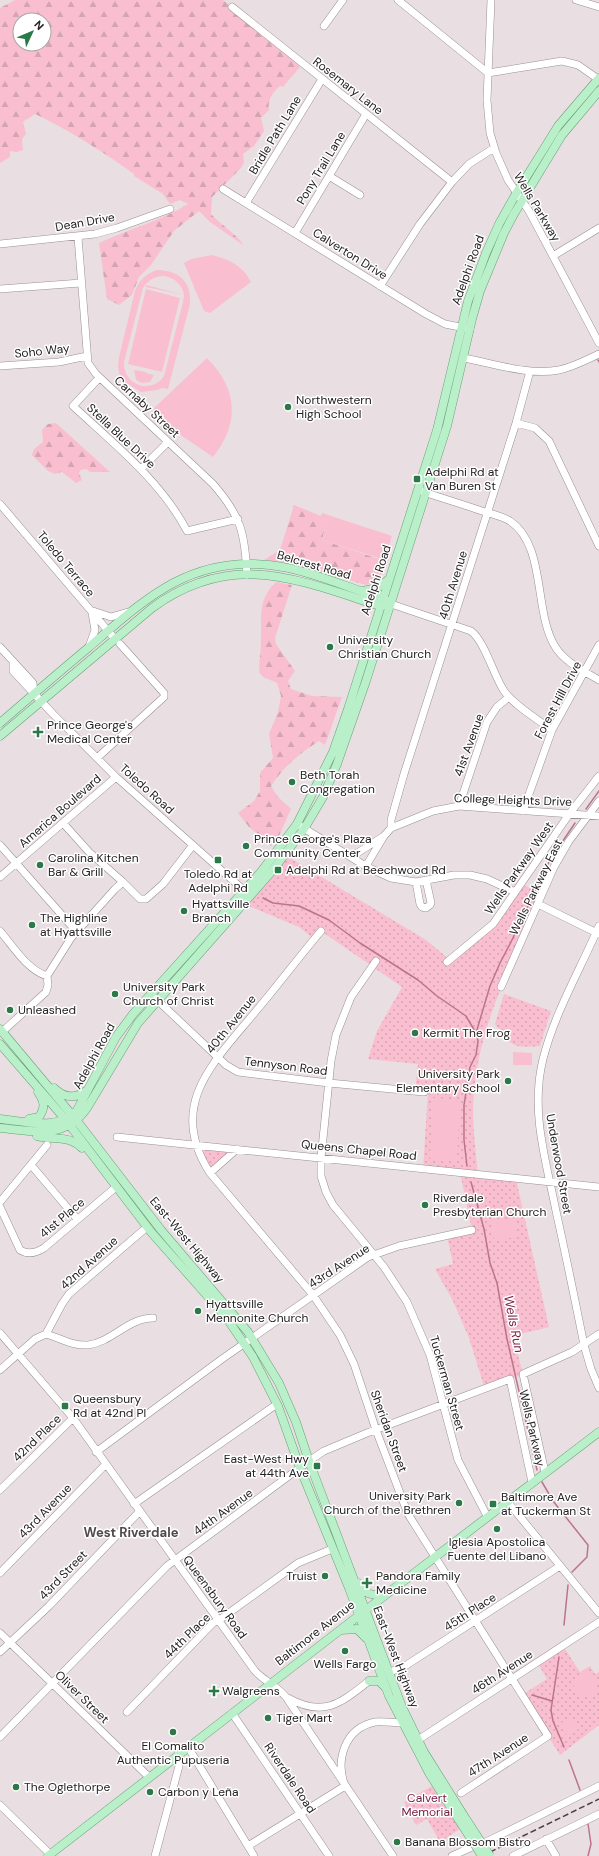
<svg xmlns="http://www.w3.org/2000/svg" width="599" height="1856" font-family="'DM Sans',sans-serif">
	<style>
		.forest { fill: url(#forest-firs); fill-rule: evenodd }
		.park { fill: url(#park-dots) }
		.pitch { fill: #f9bfd0; fill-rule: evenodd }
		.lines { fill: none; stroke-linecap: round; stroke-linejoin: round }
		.stream { stroke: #bc748b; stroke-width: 1.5 }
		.minor-casing { stroke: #989092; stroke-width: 8 }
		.major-casing { stroke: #66a177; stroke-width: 9 }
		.minor { stroke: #fff; stroke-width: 7 }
		.major { stroke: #b9f0ca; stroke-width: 8 }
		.rail { stroke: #464142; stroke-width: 1.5; stroke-dasharray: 6 3; stroke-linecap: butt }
		.major-bridge-casing { stroke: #66a177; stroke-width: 9; stroke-linecap: butt }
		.major-bridge { stroke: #b9f0ca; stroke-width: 8 }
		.poi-dot { fill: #2b7948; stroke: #fff; stroke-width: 1.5 }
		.labels { text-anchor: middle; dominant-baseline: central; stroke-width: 3; stroke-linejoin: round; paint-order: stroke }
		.street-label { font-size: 12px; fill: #242021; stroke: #fff }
		.poi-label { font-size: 12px; fill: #242021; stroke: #fff; text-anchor: start }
		.park-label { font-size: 12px; fill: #721b40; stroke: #fff }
		.water-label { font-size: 13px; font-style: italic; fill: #7d2649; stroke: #fff }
		.neighbourhood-label { font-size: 13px; font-weight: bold; fill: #51494b; stroke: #fff }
	</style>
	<defs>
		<pattern id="forest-firs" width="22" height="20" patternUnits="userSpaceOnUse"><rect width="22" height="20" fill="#f9bfd0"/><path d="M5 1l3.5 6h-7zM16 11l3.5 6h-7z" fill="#d5a4b2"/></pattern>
		<pattern id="park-dots" width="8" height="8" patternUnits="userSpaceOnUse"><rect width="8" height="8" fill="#f9bfd0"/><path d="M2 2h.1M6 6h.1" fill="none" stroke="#d5a4b2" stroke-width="1.8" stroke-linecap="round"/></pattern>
	</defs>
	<rect width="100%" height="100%" fill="#e9dfe2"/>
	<!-- forest -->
	<path class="forest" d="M15,0H223L287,53L300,67L283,87L280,86C273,92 267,100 269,110L261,118L264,131L254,146L243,154L244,162L241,168L212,197L211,214C218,222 242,239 243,245L210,222L199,211L174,231L151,265L139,277L132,295L119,305L107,299L99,243C128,229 161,221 188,204L180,200L170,204L163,194L134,176V174C103,152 69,130 35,114L23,122L26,134L22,139L23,150L17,152L10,151V157L0,163V8ZM20,20H44V44H20Z
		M56,423L110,472H90L86,469L81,470L79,473L82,480L76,483L62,472L55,474L48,471L32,455L34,449L43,442L42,430L48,424Z
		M294,505L321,516L318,525L325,528L322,540L388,562C383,574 379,582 366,585L291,563L264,560L280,550Z
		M276,582L292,585L275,638L276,644L295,671L288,681L291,689L312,696L342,697L325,745L319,741C299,754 284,766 271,786L278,797L291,809L279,836L271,846L249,827L238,813L254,801L260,791V773L273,758L269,734L278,712L281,696L277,683L263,677L259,672C259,661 261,651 261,640C262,618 257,600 276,582Z"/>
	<!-- park -->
	<path class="park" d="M285,855L426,940L450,960L475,940L521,884L542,894C512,963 474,1033 473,1110C473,1132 476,1153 478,1174L516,1179L549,1327L513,1336L523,1374L485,1389L469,1338L453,1301L435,1269L453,1264L447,1236L472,1230L460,1173L423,1169L428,1092L415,1091L418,1064L368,1059L377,1031L402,987L321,931L314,939L299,927L244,904Z
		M504,994L551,1011L540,1046C511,1048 512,1046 495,1024Z
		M195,1145L237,1149L210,1173Z
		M563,1646L580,1672L590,1666L595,1674L599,1672V1725L560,1755L522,1695L547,1679L537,1662Z
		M432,1786L460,1829L440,1842L427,1819L416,1825L404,1802Z"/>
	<!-- pitch -->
	<path class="pitch" d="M212,255C229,259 243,266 251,282L210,313L204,311L184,263L191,259Z
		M156,270C178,270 192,281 190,304L168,389L162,388L157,390L141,392L123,381L119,373L118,366L119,357L135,291C139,280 145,275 156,270ZM164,276C175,278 182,284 184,295L146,285V287L184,295L183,302L164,376C151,395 123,385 124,362L143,288C148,280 155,276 164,276Z
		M146,289L180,298L162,372L128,364Z
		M207,358C238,389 240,423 213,457L154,417V408Z
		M134,370L146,372V373L154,375L150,382L142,383L136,380Z
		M322,513L392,536L385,560L322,540L325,528L317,525Z
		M513,1052L532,1053V1065H513Z
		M433,1098L460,1100L457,1161L430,1159Z
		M515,1218L518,1237L494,1240L491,1221Z
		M587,1672H590C596,1681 599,1686 592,1695L582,1696L576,1693C569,1682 579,1678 587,1672Z
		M571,1716L578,1730L567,1738L561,1723Z"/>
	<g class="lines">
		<!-- stream -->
		<path class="stream" d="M598,360L599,362
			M586,809L599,791
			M263,898L273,903L299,906L329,920L360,943L418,980L437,996L466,1016L476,1033L478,1041L476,1055L470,1067L464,1105V1140L467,1166
			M476,1033L490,986L500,963L511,942L550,860L575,823
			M471,1182L484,1229L490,1263L497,1283L507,1339L537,1470
			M542,1482L553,1501L588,1545L587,1557L572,1572
			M564,1625L568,1585
			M559,1657L551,1710L553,1721L564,1747
			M532,1695L552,1701
			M569,1760L580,1790
			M588,1824L591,1844L588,1856"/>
		<!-- minor casing -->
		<g class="minor-casing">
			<path id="minor" d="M398,0L488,73
				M491,0L487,100L490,133L496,153L508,180L529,211L599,343
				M576,0L599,7
				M232,7L452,182
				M324,26L343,0
				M488,73L562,61L578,65L598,79
				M329,176L360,195
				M223,189L426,314L445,324L470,329
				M246,203L322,79
				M295,233L366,114
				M78,237L88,363L96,374L213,484C241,516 245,533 247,575
				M0,244L95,234L117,228L170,209
				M553,256L599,228
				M380,286L420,224L452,182L469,164L494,148
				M0,289L81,283
				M463,358C493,363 528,376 559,370C573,367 586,360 599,354
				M0,366L59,362L87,356
				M99,378L73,406C114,444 161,481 187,531L238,519
				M516,423L535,428L549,441L599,546
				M141,469L168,442
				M421,491C441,498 462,504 482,511C491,514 502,516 510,521C547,546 533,613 556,648C566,663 584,671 599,680
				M0,504L115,639
				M391,604L471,631C485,642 493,674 504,691C514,705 537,719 552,730
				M93,611L111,617L128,612
				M0,647L33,683L34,693
				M89,647L95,630L92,613
				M13,663V671L53,714L116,777L247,893
				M97,758L164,697V693L120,644
				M459,806L487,722L497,707L509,697
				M523,811L552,730L599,645
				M63,823L89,852L123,882
				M297,824L367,867L391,878L416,882L454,875H470L487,879L515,892
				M391,828V820L404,774L516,423L530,371
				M0,845L76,931
				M351,857L384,836L391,828L433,811L459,806L599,816
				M366,866L384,836
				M0,877L116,777
				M416,882L420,904L422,907L426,908L430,905L431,903L426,880
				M538,904L599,934
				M599,926C580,970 555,1012 543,1059C530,1111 546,1161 556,1211C566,1256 575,1300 584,1345L591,1369L599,1388
				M0,931C13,946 27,970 47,976
				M321,931C299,957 278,985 256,1011C214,1062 166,1105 210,1173L313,1295L340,1335L354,1364L376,1430L408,1514L548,1736L461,1793
				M376,961L351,997L336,1035L331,1061L321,1158V1176L326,1192L333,1205L384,1267L407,1302L430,1355L458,1460L487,1516
				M447,962L493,924L570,813L599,776
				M501,987L554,867L569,841L599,801
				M154,997L226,1065L238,1072L329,1083L424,1092
				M2,1032L46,992L48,985L47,976L71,938L115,889L123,882L140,899H146L163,884L193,845
				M117,1137L599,1187
				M31,1165L77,1219
				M210,1173L237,1149
				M0,1202L47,1145
				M0,1207L20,1250C28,1255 36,1253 44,1248L116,1187
				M0,1333L73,1418L255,1671C264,1681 276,1685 286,1697L393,1856
				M46,1334C60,1338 72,1346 88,1345C112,1342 128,1318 153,1318
				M0,1370L35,1339L46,1334L62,1304L69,1294L147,1227
				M96,1452L222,1359L368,1257L399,1246L472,1230
				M545,1472L523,1374L572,1352L599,1334
				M0,1490L73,1418
				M507,1501L599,1613
				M134,1504L277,1404
				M0,1573L105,1465
				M0,1633L149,1777
				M0,1652L49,1606L139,1512
				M390,1672L405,1666L560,1566
				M288,1698C324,1718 341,1703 369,1681
				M127,1712L213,1623L222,1618L298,1563L332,1549
				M232,1713L329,1856
				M0,1737L167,1566L309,1461L324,1451L367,1433L510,1379L532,1482
				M418,1740L599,1622
				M188,1747L254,1856
				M0,1805L50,1854
				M546,1839L556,1856
				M486,1842L599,1786
				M248,1846L345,1786C335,1760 345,1728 375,1722C384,1721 393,1723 403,1723
				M155,1856L179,1766L178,1754
				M452,1856L472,1847
				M513,1856L599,1814"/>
		</g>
		<!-- major casing -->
		<g class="major-casing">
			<path id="major" d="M363,591L377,588L388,580
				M0,723C29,698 58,673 88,648C144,600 189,556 269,565C308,569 345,587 382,598L387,601
				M0,736L152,608C232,550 296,579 380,606L384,605
				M0,1029L77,1121L161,1230L248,1332L279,1383L296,1422L309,1461L402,1707L424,1752L464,1816
				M0,1044L65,1119L151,1232L226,1317L253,1357L278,1406L300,1468L349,1588L389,1696L429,1773L459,1820
				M54,1088C64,1098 75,1099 86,1091
				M0,1119C24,1121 56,1131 76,1112L116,1037L133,1014L261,872L297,824L333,752L348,709L437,430L468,301L486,253L499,224L517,192L558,126L599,78
				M29,1119L39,1117C46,1107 44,1101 38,1092
				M0,1128C34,1131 65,1140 87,1108L138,1023L272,871L304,829L323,797L337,764L366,681L447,426L472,319L480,291L504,233L514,214L562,135L599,91
				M37,1136C54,1140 69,1135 82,1148
				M358,1583C365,1594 372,1597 385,1593
				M341,1630L357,1629L366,1638
				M369,1681H379L385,1687
				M48,1856L388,1593L599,1432"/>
		</g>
		<!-- minor -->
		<use href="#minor" class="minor"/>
		<!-- major -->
		<use href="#major" class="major"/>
		<!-- rail -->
		<path class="rail" d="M482,1856L599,1799"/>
		<!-- major-bridge casing -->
		<g class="major-bridge-casing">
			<path id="major-bridge" d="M464,1816L490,1856
				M459,1820L482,1856"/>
		</g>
		<!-- major-bridge -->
		<use href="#major-bridge" class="major-bridge"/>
	</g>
	<!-- markers -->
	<g class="poi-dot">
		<circle cx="288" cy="407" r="4"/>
		<rect x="413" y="475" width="8" height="8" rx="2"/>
		<circle cx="330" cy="647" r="4"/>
		<path d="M36 726h4v4h4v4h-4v4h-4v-4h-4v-4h4z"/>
		<circle cx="292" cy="782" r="4"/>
		<circle cx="246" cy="846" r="4"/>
		<rect x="214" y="856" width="8" height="8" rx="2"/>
		<circle cx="40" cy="865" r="4"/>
		<rect x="274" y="866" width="8" height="8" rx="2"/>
		<circle cx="184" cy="911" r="4"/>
		<circle cx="32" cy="925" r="4"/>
		<circle cx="115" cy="994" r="4"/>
		<circle cx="10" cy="1010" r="4"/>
		<circle cx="415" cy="1033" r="4"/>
		<circle cx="508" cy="1081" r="4"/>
		<circle cx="425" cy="1205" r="4"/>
		<circle cx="198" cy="1311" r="4"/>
		<rect x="61" y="1402" width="8" height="8" rx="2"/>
		<rect x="313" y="1462" width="8" height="8" rx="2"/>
		<circle cx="459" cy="1503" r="4"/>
		<rect x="489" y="1500" width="8" height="8" rx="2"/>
		<circle cx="497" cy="1529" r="4"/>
		<circle cx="325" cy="1576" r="4"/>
		<path d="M365 1577h4v4h4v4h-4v4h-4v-4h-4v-4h4z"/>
		<circle cx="345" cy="1651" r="4"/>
		<path d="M212 1685h4v4h4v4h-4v4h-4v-4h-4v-4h4z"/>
		<circle cx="268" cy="1718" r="4"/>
		<circle cx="173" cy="1732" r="4"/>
		<circle cx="16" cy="1787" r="4"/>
		<circle cx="150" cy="1792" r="4"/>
		<circle cx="397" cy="1842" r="4"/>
	</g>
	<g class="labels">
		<!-- street labels -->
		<g class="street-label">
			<text transform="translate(348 86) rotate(38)">Rosemary Lane</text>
			<text transform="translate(275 135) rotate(-59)">Bridle Path Lane</text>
			<text transform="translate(321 168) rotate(-59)">Pony Trail Lane</text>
			<text transform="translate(537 207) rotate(59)">Wells Parkway</text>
			<text transform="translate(85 222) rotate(-10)">Dean Drive</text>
			<text transform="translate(350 254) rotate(32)">Calverton Drive</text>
			<text transform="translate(468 270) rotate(-70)">Adelphi Road</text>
			<text transform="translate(42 351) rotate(-6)">Soho Way</text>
			<text transform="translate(147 407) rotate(43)">Carnaby Street</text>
			<text transform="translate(121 436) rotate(43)">Stella Blue Drive</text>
			<text transform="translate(66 564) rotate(50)">Toledo Terrace</text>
			<text transform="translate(314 565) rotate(16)">Belcrest Road</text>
			<text transform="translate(376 580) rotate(-72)">Adelphi Road</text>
			<text transform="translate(453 585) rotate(-73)">40th Avenue</text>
			<text transform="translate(558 700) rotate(-62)">Forest Hill Drive</text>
			<text transform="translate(469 745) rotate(-70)">41st Avenue</text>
			<text transform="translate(147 789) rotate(42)">Toledo Road</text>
			<text transform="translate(513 800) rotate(2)">College Heights Drive</text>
			<text transform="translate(60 811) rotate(-41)">America Boulevard</text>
			<text transform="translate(519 868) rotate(-55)">Wells Parkway West</text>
			<text transform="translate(536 887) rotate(-64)">Wells Parkway East</text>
			<text transform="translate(231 1024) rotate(-51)">40th Avenue</text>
			<text transform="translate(94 1056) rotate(-61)">Adelphi Road</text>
			<text transform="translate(286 1066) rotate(7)">Tennyson Road</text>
			<text transform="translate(359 1150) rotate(6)">Queens Chapel Road</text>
			<text transform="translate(559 1164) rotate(80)">Underwood Street</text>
			<text transform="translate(62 1218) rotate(-40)">41st Place</text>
			<text transform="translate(187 1240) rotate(50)">East-West Highway</text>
			<text transform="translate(89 1263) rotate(-42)">42nd Avenue</text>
			<text transform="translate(339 1266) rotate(-33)">43rd Avenue</text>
			<text transform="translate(447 1383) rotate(74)">Tuckerman Street</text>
			<text transform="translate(532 1428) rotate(77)">Wells Parkway</text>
			<text transform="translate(389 1431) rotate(70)">Sheridan Street</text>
			<text transform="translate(37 1438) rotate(-44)">42nd Place</text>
			<text transform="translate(45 1511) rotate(-46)">43rd Avenue</text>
			<text transform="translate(223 1512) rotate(-36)">44th Avenue</text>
			<text transform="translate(63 1575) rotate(-46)">43rd Street</text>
			<text transform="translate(215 1597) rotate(54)">Queensbury Road</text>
			<text transform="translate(470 1612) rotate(-33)">45th Place</text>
			<text transform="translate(315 1633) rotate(-38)">Baltimore Avenue</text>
			<text transform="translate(187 1636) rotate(-44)">44th Place</text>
			<text transform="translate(396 1657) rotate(69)">East-West Highway</text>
			<text transform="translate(502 1672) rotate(-33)">46th Avenue</text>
			<text transform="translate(82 1697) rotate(44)">Oliver Street</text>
			<text transform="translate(498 1755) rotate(-33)">47th Avenue</text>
			<text transform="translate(290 1778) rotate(56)">Riverdale Road</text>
		</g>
		<!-- poi labels -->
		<g class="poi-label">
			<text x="296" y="400">Northwestern<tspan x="296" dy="14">High School</tspan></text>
			<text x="425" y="472">Adelphi Rd at<tspan x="425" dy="14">Van Buren St</tspan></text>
			<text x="338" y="640">University<tspan x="338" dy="14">Christian Church</tspan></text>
			<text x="47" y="725">Prince George's<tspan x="47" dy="14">Medical Center</tspan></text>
			<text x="300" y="775">Beth Torah<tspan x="300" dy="14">Congregation</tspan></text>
			<text x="254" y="839">Prince George's Plaza<tspan x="254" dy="14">Community Center</tspan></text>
			<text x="48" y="858">Carolina Kitchen<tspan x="48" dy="14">Bar &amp; Grill</tspan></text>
			<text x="286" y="870">Adelphi Rd at Beechwood Rd</text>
			<text x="218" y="874" text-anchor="middle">Toledo Rd at<tspan x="218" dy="14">Adelphi Rd</tspan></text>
			<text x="192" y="904">Hyattsville<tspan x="192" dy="14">Branch</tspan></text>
			<text x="40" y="918">The Highline<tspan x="40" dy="14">at Hyattsville</tspan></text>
			<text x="123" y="987">University Park<tspan x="123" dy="14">Church of Christ</tspan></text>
			<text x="18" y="1010">Unleashed</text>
			<text x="423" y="1033">Kermit The Frog</text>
			<text x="500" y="1074" text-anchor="end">University Park<tspan x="500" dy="14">Elementary School</tspan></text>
			<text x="433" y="1198">Riverdale<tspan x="433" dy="14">Presbyterian Church</tspan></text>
			<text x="206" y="1304">Hyattsville<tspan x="206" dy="14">Mennonite Church</tspan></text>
			<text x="73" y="1399">Queensbury<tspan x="73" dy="14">Rd at 42nd Pl</tspan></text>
			<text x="309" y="1459" text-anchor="end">East-West Hwy<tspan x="309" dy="14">at 44th Ave</tspan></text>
			<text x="451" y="1496" text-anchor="end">University Park<tspan x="451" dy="14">Church of the Brethren</tspan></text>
			<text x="501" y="1497">Baltimore Ave<tspan x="501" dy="14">at Tuckerman St</tspan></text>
			<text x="497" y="1542" text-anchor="middle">Iglesia Apostolica<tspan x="497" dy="14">Fuente del Libano</tspan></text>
			<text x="317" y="1576" text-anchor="end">Truist</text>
			<text x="376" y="1576">Pandora Family<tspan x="376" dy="14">Medicine</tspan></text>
			<text x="345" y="1664" text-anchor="middle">Wells Fargo</text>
			<text x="222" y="1691">Walgreens</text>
			<text x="276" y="1718">Tiger Mart</text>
			<text x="173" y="1746" text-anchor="middle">El Comalito<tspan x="173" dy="14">Authentic Pupuseria</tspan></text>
			<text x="24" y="1787">The Oglethorpe</text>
			<text x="158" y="1792">Carbon y Leña</text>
			<text x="405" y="1842">Banana Blossom Bistro</text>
		</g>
		<!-- park labels -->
		<g class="park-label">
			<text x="427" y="1798">Calvert<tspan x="427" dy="14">Memorial</tspan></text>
		</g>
		<!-- water labels -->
		<g class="water-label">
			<text transform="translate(514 1324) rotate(79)">Wells Run</text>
		</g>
		<!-- neighbourhood labels -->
		<g class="neighbourhood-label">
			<text x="131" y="1532">West Riverdale</text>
		</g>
	</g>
	<!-- north arrow -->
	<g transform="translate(32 32) rotate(46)"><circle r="19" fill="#ffffff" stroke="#a7a6a6"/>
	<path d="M0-3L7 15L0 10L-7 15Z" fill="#2b7948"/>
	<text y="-6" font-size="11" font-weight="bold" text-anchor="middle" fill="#242021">N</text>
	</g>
</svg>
